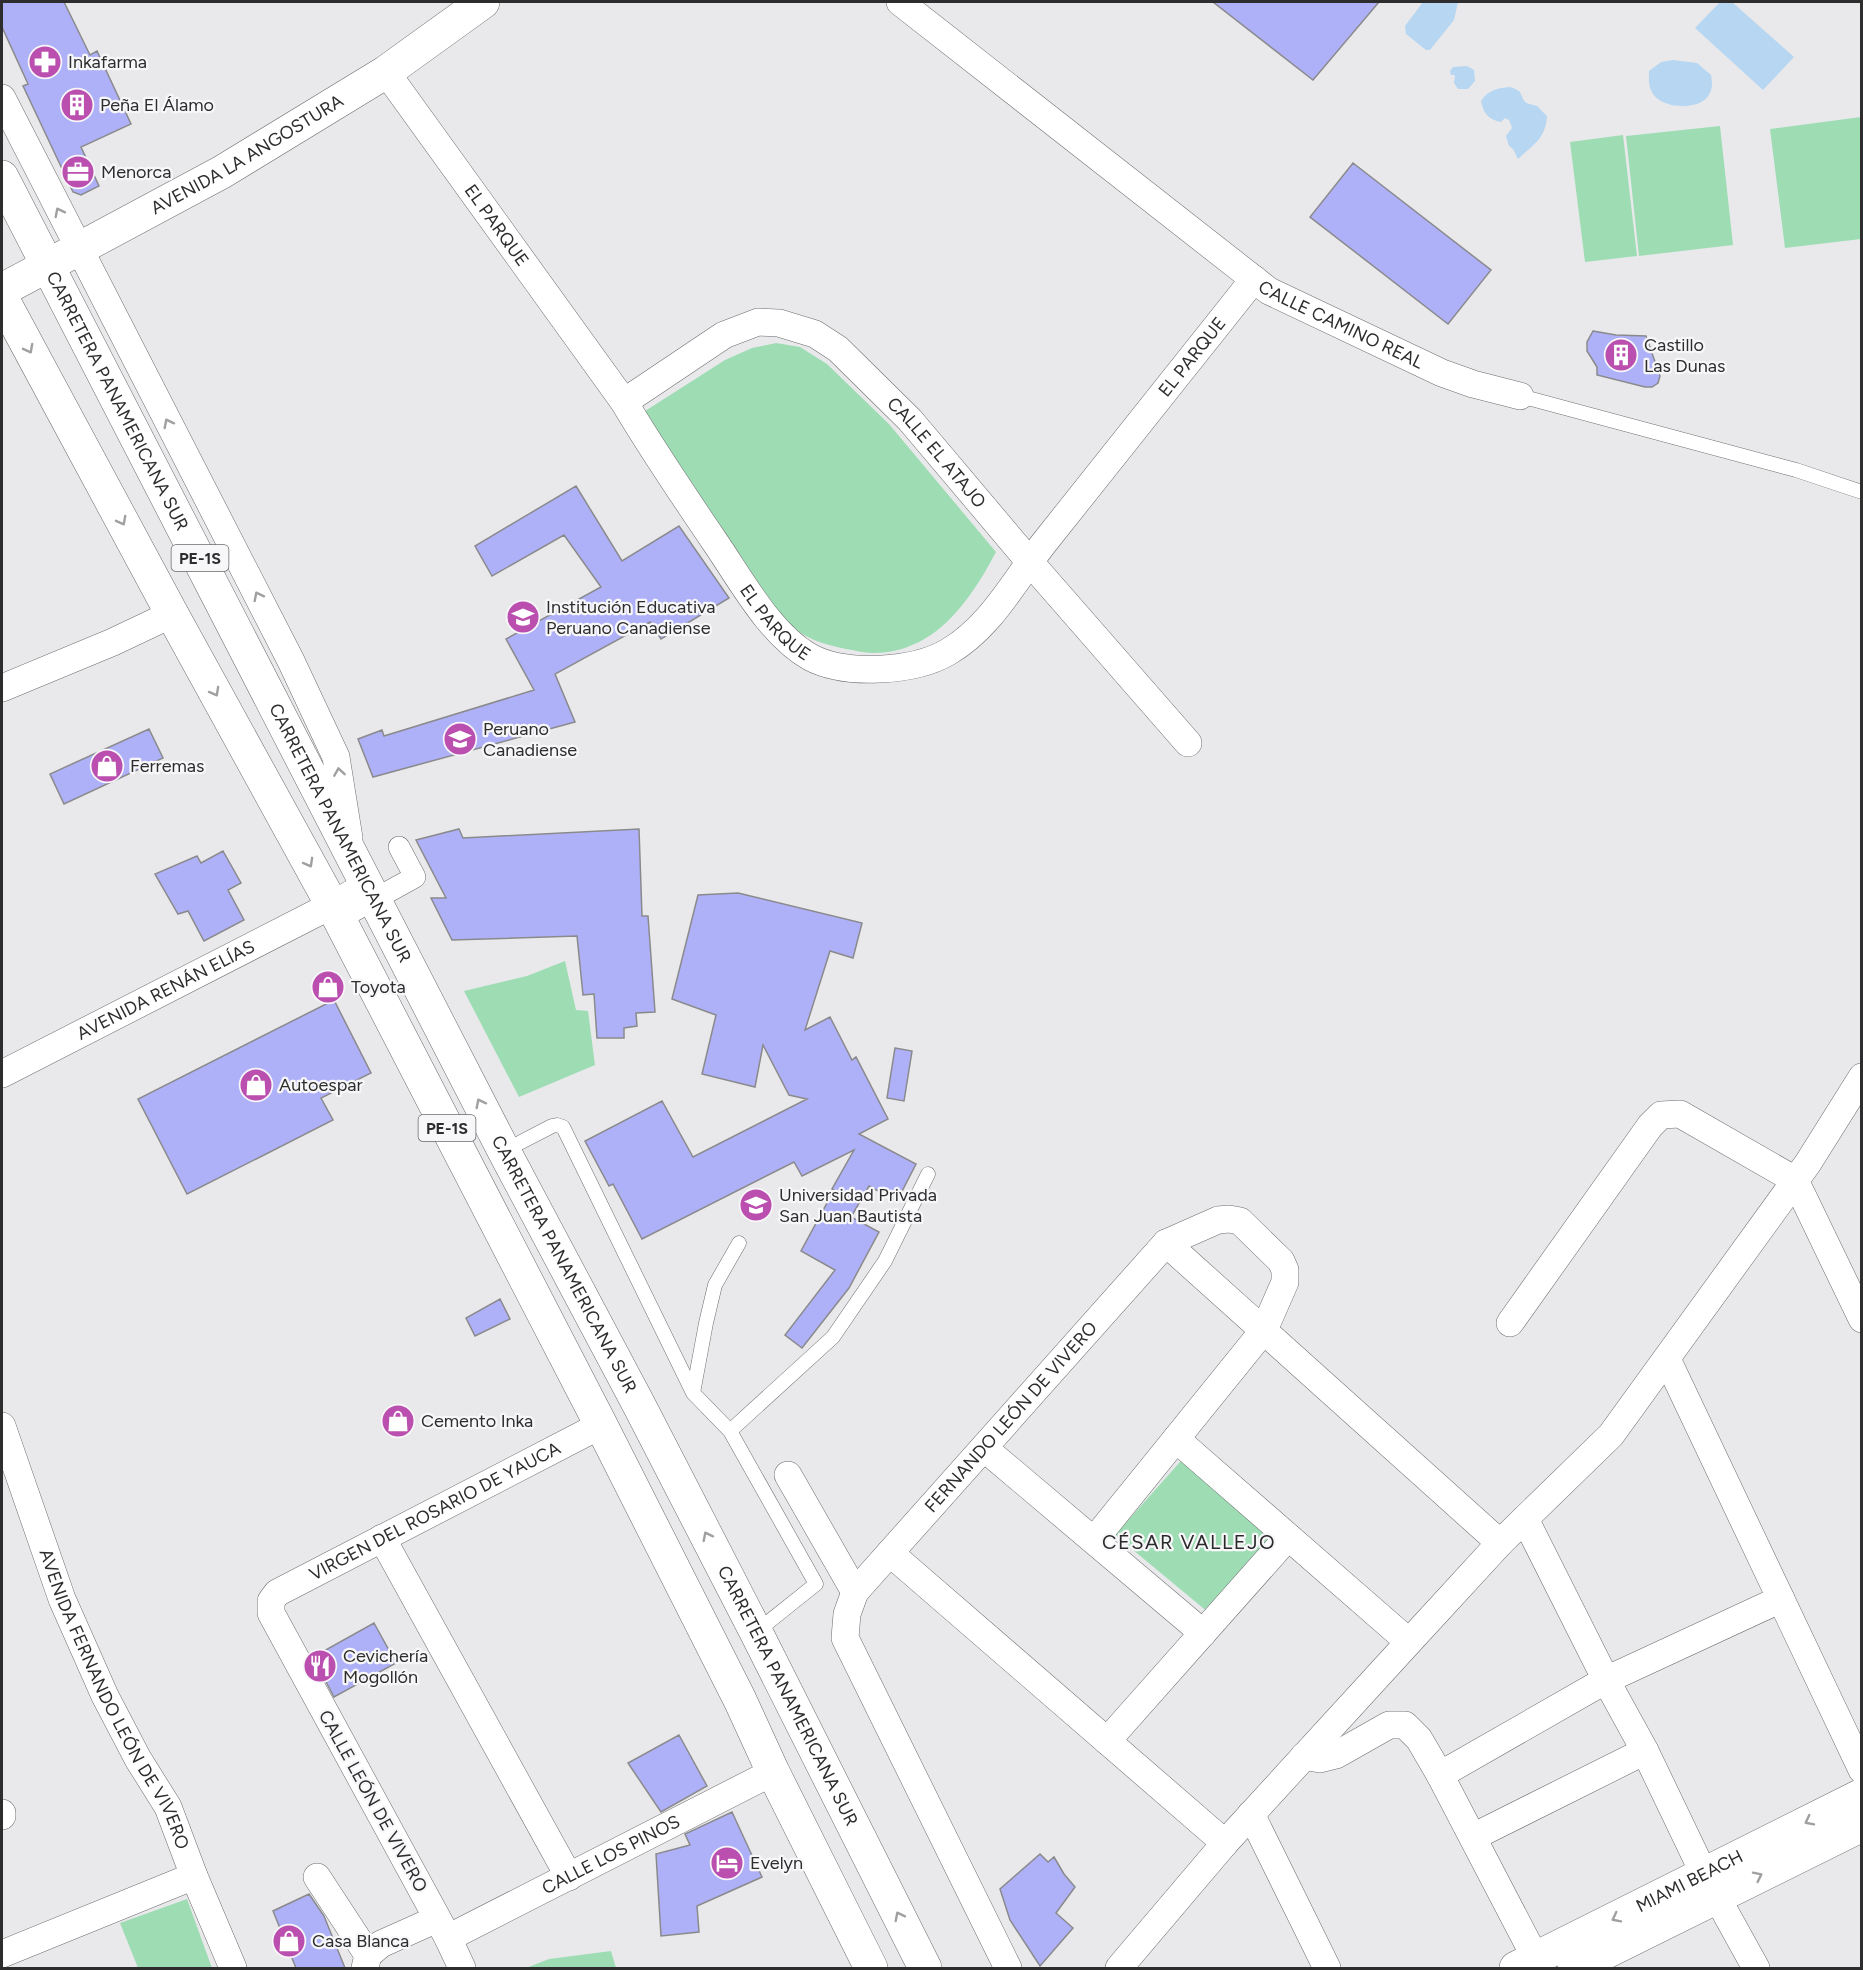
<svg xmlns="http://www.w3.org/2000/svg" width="1863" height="1970" font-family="Figtree,sans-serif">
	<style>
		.green { fill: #9eddb4 }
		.water { fill: #b6d6f1 }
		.building { fill: #afb1f8; stroke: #8a8a8c; stroke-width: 1.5 }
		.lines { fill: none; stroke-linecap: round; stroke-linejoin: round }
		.service-casing { stroke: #6d6d6f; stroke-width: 15 }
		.pedestrian-casing { stroke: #6d6d6f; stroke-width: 22 }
		.minor-casing { stroke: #6d6d6f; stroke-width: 28 }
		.tertiary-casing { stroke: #6d6d6f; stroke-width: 34 }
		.trunk-casing { stroke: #6d6d6f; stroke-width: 34 }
		.service { stroke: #fff; stroke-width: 14 }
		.pedestrian { stroke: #fff; stroke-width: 21 }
		.minor { stroke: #fff; stroke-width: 27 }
		.tertiary { stroke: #fff; stroke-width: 33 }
		.trunk { stroke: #fff; stroke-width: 33 }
		.oneway { stroke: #a0a0a1 }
		.labels { text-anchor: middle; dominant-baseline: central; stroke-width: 4.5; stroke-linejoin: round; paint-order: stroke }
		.shield { fill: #f7f7f9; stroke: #6a6a6b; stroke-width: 1.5 }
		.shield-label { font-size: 16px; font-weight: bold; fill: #2d2d2e }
		.poi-label { font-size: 18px; fill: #2d2d2e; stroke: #f7f7f9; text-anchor: start }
		.street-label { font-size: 18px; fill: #2d2d2e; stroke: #f7f7f9 }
		.neighbourhood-label { font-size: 20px; letter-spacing: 1.5px; fill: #2a2a2b; stroke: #f7f7f9 }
	</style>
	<rect width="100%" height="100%" fill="#e9e9ec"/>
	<!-- green -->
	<path class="green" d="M1861,117V239L1785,248L1770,129Z
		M1720,126L1733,245L1639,256L1626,136Z
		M1623,135L1637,256L1585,262L1570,142Z
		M776,343L800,347L827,364L889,424L996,552C970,601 935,653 873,653C864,653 854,650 846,649C825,645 803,638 788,623C765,599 748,569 729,542C700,499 671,456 642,413L725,360L752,348Z
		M565,961L576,1010L588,1011L595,1065L519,1097L464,991L527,976Z
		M1187,1454L1273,1533L1209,1613L1115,1535Z
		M187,1899L212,1968H138L120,1923Z
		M611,1951L616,1968H526L549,1959Z"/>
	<!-- water -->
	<path class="water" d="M1423,2H1458L1454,20L1430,50H1426L1406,34L1405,26Z
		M1720,2H1732L1794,57L1763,90L1695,28Z
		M1673,60L1697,63L1711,75C1712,81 1713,87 1710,93C1702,112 1658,110 1651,90C1648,84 1649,77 1649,71L1661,62Z
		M1467,66L1474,70L1475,81L1468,89H1458L1454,83L1455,75H1451L1450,71L1453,67Z
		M1510,87C1525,92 1518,93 1526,103L1537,106L1547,116C1546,138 1533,145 1518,159L1513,149L1509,146L1506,136L1512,128L1509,120L1505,118L1501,122C1489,120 1483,113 1481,101C1488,90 1498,88 1510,87Z"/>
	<!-- building -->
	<path class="building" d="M2,2H64L90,55L97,51L131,124L81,147L99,186L81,195L73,192L23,86L28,84L2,27Z
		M1213,2H1379L1313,80Z
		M1353,163L1491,270L1448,324L1310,217Z
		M1593,331L1616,335L1646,336L1660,376L1658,383L1652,387H1645L1597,375V367L1587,351V342Z
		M576,486L622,561L679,526L729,598L661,639L650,622L555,674L575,722L373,777L358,739L382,730L384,736L534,690L506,639L601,587L564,535L492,576L475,546Z
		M149,729L163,758L64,804L50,774Z
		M459,829L463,838L639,829L642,916H648L655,1012L636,1013L637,1026L624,1028V1038H597L594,994L583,995L577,936L452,940L431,898H446L416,840Z
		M223,851L241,883L228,890L244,920L204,941L188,911L178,914L155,874L197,856L201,863Z
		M738,893L862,923L853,958L830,951L805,1030L830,1017L852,1060L856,1057L888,1119L859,1134L916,1164L897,1201L869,1186L851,1217L879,1232L849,1288L802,1348L785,1335L835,1270L801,1251L834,1190L832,1189L854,1150L802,1176L794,1162L642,1239L613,1184L609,1186L585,1141L662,1101L693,1157L807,1099L789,1095L763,1045L755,1087L702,1074L716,1015L672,999L698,895Z
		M334,1000L371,1073L321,1098L333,1120L187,1194L138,1099Z
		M895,1048L912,1051L904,1101L887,1098Z
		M500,1299L510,1319L475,1336L466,1318Z
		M374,1623L396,1663L334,1697L313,1657Z
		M679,1735L707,1786L661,1812L628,1763Z
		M732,1812L762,1877L697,1906L699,1932L661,1936L656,1854L690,1845L685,1834Z
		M1040,1854L1048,1862L1054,1857L1064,1874L1075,1887L1056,1913L1073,1928L1040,1966L1010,1920L1000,1889Z
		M309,1894L324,1916L345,1968H296L273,1911Z"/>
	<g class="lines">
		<!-- service casing -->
		<g class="service-casing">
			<path id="service" d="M1520,396L1796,470L1862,492
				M504,1151L552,1126L557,1125L563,1127L693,1393L730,1431L816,1584L756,1632
				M693,1393L706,1323L715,1285L739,1243
				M730,1431L833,1337L885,1261L928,1174"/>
		</g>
		<!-- pedestrian casing -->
		<g class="pedestrian-casing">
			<path id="pedestrian" d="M339,919L415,877L399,847"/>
		</g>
		<!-- minor casing -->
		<g class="minor-casing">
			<g id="minor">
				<path id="s1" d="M900,2L1269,291L1442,373L1473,384L1520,396"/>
				<path id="s2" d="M386,72L624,402C653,451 685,498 717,545C742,582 771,635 810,657C845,676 914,672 948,652C991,627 1014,581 1044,543C1114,455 1184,367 1254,279"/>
				<path d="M2,98L291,661L336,757L349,838"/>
				<path id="s3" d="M624,402L724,335L758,322L779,323L815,334L838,349L910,420L1029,561L1188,743"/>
				<path d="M2,688L113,642L172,614"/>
				<path id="s4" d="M2,1074L332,905L368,884"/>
				<path d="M1166,1243L1500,1543"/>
				<path d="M1510,1323L1650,1126L1661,1115L1680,1114L1795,1180L1862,1319"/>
				<path d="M1667,1359L1862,1770"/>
				<path id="s5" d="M2,1426L62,1599L105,1696L138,1759L168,1807L194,1876L233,1968"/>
				<path d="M1176,1439L1409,1642"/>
				<path d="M984,1448L1203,1633"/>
				<path d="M788,1475L855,1592"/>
				<path d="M1525,1519L1606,1680L1645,1751L1704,1874L1756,1968"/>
				<path d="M382,1538L569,1877"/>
				<path d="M890,1553L1225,1843"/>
				<path d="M1107,1741L1288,1537"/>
				<path d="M1304,1756L1320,1759L1336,1755L1389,1725H1405L1419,1739L1440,1775L1536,1959"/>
				<path d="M1440,1775L1606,1680L1781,1599"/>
				<path d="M2,1813V1816"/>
				<path d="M1251,1814L1327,1968"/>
				<path d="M1473,1837L1645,1751"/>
				<path d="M317,1877L368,1955"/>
				<path id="s6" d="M448,1938L773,1772"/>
				<path d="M2,1954L194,1876"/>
				<path d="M365,1968L368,1955L381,1944L437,1919"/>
				<path id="s7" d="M462,1968L448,1938L271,1613V1601L277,1593L601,1425"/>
				<path id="s8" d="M1008,1968L845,1638L847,1614L855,1592L1166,1243L1218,1220L1229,1219L1240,1221L1281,1261L1285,1270V1282L1264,1330L1095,1539"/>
				<path d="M1119,1968L1225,1843L1409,1642L1500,1543L1611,1435L1808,1163L1862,1077"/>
			</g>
		</g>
		<!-- tertiary casing -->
		<g class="tertiary-casing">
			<g id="tertiary">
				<path id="s9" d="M2,290L222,172L386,72L483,2"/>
				<path id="s10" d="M1516,1968L1862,1795"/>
				<path d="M1574,1968L1862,1825"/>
			</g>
		</g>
		<!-- trunk casing -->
		<g class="trunk-casing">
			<g id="trunk">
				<path id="s11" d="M2,177L504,1151L639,1405L756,1632L925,1968"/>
				<path d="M2,298L172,614L332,905L601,1425L740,1700L773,1772L871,1968"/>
			</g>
		</g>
		<!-- service -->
		<use href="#service" class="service"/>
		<!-- pedestrian -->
		<use href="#pedestrian" class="pedestrian"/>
		<!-- minor -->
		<use href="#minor" class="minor"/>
		<!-- tertiary -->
		<use href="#tertiary" class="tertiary"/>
		<!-- trunk -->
		<use href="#trunk" class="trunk"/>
	</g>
	<!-- one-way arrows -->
	<defs><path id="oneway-chevron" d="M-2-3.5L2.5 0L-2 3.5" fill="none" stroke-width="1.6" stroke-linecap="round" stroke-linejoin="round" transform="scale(1.5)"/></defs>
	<g class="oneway">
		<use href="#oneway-chevron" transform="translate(59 212) rotate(-117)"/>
		<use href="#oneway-chevron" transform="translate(29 349) rotate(62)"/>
		<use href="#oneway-chevron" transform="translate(168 423) rotate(-117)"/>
		<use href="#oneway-chevron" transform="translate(122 521) rotate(62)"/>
		<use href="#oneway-chevron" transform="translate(258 596) rotate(-117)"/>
		<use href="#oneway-chevron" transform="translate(215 692) rotate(61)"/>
		<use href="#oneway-chevron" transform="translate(339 772) rotate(-99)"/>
		<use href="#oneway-chevron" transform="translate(309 863) rotate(61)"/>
		<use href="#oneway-chevron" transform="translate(480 1103) rotate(-117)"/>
		<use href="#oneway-chevron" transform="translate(707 1536) rotate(-117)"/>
		<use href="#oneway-chevron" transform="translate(1809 1821) rotate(153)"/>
		<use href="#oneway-chevron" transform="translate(1758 1876) rotate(-26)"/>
		<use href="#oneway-chevron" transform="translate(899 1916) rotate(-117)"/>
		<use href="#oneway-chevron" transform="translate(1616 1918) rotate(153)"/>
	</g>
	<!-- icons -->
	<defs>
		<g id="pharmacy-disc" transform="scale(1.725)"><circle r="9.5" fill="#bb4faf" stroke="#f7f7f9"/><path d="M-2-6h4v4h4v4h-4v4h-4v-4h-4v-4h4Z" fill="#fff"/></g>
		<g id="building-disc" transform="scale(1.725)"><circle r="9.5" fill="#bb4faf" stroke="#f7f7f9"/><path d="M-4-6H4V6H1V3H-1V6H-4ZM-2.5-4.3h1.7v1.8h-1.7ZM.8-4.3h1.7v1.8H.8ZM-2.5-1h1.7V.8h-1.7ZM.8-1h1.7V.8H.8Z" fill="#fff"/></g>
		<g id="office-disc" transform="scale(1.725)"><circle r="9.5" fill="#bb4faf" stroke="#f7f7f9"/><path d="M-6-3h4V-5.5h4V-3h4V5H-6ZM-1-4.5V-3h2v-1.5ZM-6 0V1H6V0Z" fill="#fff"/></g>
		<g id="school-disc" transform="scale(1.725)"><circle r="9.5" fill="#bb4faf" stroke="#f7f7f9"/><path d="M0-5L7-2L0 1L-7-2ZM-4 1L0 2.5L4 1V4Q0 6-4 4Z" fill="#fff"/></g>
		<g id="shop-disc" transform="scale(1.725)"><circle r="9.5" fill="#bb4faf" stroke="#f7f7f9"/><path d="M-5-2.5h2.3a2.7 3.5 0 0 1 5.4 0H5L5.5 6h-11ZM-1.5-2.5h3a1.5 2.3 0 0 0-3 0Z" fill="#fff"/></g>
		<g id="university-disc" transform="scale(1.725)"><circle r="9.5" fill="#bb4faf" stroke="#f7f7f9"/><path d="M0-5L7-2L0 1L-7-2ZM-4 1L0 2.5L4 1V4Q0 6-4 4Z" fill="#fff"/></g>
		<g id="restaurant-disc" transform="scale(1.725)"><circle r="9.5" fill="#bb4faf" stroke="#f7f7f9"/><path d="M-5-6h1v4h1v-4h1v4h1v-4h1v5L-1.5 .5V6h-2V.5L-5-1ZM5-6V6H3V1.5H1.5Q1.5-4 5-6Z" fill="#fff"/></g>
		<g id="hotel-disc" transform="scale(1.725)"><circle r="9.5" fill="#bb4faf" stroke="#f7f7f9"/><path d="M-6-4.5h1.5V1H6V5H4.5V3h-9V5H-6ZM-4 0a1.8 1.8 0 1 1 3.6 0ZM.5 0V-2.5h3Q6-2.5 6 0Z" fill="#fff"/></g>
	</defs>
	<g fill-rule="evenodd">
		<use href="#pharmacy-disc" x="45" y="62"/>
		<use href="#building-disc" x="77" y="105"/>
		<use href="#office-disc" x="78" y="172"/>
		<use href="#building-disc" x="1621" y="355"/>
		<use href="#school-disc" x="523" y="617"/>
		<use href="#school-disc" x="460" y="739"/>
		<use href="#shop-disc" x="107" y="766"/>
		<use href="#shop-disc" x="328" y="987"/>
		<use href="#shop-disc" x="256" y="1085"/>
		<use href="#university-disc" x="756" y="1205"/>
		<use href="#shop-disc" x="398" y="1421"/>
		<use href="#restaurant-disc" x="320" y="1666"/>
		<use href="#hotel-disc" x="727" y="1863"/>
		<use href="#shop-disc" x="289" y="1941"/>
	</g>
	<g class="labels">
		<!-- shield labels -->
		<g class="shield">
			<rect x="171.5" y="545" width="57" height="26" rx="4.5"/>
			<rect x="418.5" y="1115" width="57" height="26" rx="4.5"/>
		</g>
		<g class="shield-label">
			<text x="200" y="558">PE-1S</text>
			<text x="447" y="1128">PE-1S</text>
		</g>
		<!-- poi labels -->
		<g class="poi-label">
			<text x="68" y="62">Inkafarma</text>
			<text x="100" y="105">Peña El Álamo</text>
			<text x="101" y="172">Menorca</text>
			<text x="1644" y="345">Castillo<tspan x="1644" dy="21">Las Dunas</tspan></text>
			<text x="546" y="607">Institución Educativa<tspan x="546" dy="21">Peruano Canadiense</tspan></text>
			<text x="483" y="729">Peruano<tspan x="483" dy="21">Canadiense</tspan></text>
			<text x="130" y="766">Ferremas</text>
			<text x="351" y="987">Toyota</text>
			<text x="279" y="1085">Autoespar</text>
			<text x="779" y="1195">Universidad Privada<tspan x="779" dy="21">San Juan Bautista</tspan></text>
			<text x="421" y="1421">Cemento Inka</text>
			<text x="343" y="1656">Cevichería<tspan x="343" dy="21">Mogollón</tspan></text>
			<text x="750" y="1863">Evelyn</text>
			<text x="312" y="1941">Casa Blanca</text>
		</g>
		<!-- street labels -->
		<g class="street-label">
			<text stroke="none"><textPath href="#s9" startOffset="280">AVENIDA LA ANGOSTURA</textPath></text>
			<text stroke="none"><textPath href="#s2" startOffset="189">EL PARQUE</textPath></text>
			<text stroke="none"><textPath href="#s1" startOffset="548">CALLE CAMINO REAL</textPath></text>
			<text stroke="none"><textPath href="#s2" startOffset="1251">EL PARQUE</textPath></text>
			<text stroke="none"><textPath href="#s11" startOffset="252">CARRETERA PANAMERICANA SUR</textPath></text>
			<text stroke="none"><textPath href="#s3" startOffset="386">CALLE EL ATAJO</textPath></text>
			<text stroke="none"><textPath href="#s2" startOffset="675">EL PARQUE</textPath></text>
			<text stroke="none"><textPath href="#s11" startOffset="738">CARRETERA PANAMERICANA SUR</textPath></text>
			<text stroke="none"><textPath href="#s4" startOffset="184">AVENIDA RENÁN ELÍAS</textPath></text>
			<text stroke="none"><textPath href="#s11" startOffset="1224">CARRETERA PANAMERICANA SUR</textPath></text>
			<text stroke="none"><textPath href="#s8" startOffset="650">FERNANDO LEÓN DE VIVERO</textPath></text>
			<text stroke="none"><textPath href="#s7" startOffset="603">VIRGEN DEL ROSARIO DE YAUCA</textPath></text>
			<text stroke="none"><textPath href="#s11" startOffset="1710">CARRETERA PANAMERICANA SUR</textPath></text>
			<text stroke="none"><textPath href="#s5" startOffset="296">AVENIDA FERNANDO LEÓN DE VIVERO</textPath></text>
			<text transform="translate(373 1801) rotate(61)">CALLE LEÓN DE VIVERO</text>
			<text stroke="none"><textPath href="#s6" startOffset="183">CALLE LOS PINOS</textPath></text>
			<text stroke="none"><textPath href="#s10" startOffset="194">MIAMI BEACH</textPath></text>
		</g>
		<!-- neighbourhood labels -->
		<g class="neighbourhood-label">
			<text x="1189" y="1542">CÉSAR VALLEJO</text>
		</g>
	</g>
	<!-- border -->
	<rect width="1863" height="1970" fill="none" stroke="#2d2d2e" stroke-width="6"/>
</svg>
